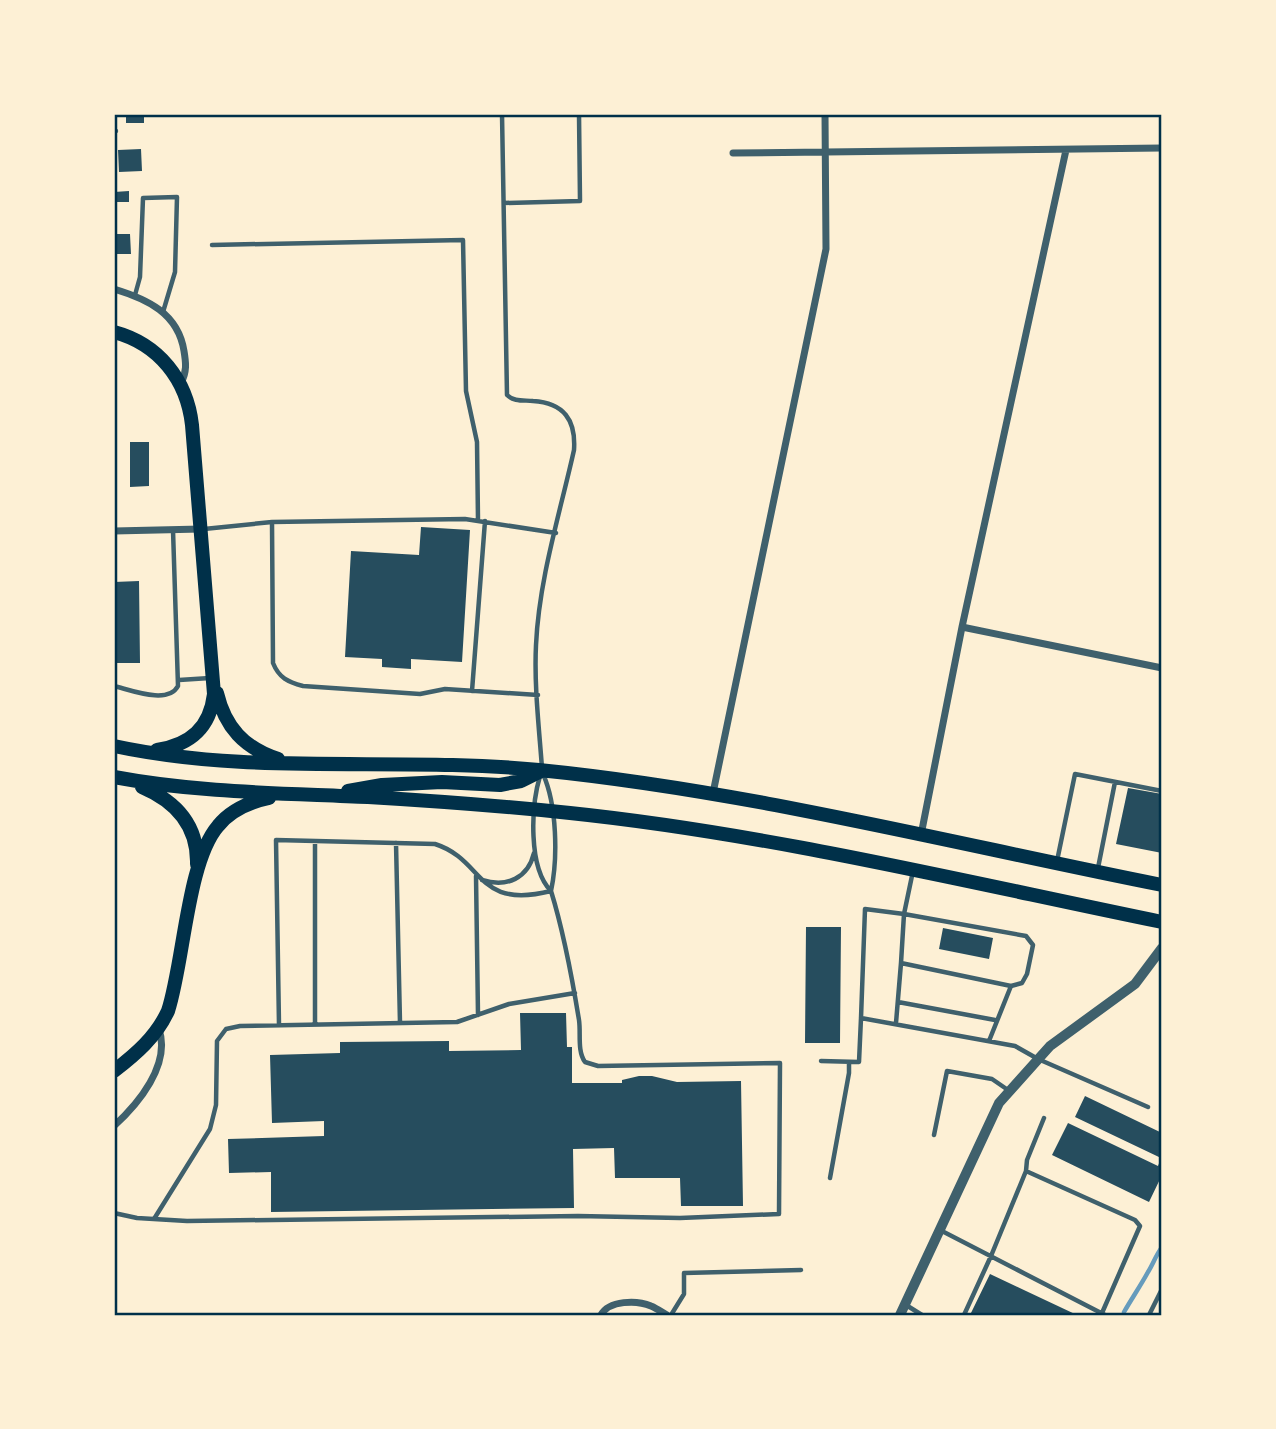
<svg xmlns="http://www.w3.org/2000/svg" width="1276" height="1429" font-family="Inter,sans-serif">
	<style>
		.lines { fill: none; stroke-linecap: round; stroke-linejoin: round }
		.stream { stroke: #669bbc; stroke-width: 4.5 }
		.building { fill: #264d5e }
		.service { stroke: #3f606c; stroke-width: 4.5 }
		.minor { stroke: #3f606c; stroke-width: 7 }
		.tertiary { stroke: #3f606c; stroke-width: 10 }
		.trunk { stroke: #003049; stroke-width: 14 }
		.neatline { fill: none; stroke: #003049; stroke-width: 2.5 }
	</style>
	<rect width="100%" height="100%" fill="#fdf0d5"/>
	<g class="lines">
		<!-- stream -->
		<path class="stream" d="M1124,1312C1132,1298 1141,1285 1148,1272C1153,1264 1156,1255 1162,1247"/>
	</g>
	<!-- building -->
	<path class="building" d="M126,114H144V123H126Z
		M141,149L142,171L119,172L118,150Z
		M129,191V202H114V192Z
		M114,234H130L131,254H114Z
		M130,442H149V486L130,487Z
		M421,527L470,530L462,662L411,659V669L382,667V659L345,657L351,551L419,555Z
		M139,581L140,663H114V582Z
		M1128,788L1162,794V853L1116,844Z
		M806,927H841L840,1043H805Z
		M943,928L993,938L989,959L939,949Z
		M520,1013H566L567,1047H572V1083H622V1080L639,1076H652L677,1082L741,1081L743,1206H681L680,1178H615L614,1148L573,1149L574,1208L271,1212V1172L229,1173L228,1139L324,1136V1121L272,1123L270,1055L340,1053V1042L449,1041V1051L521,1050Z
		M1085,1096L1162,1133V1175L1149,1202L1052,1155L1068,1123L1158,1166L1161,1158L1075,1117Z
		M990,1274L1026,1291L1077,1315H970Z"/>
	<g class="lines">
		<!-- service -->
		<path class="service" d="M502,114L507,395C514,402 524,400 533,401C564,403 576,420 574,450C560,513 539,579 536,645C534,685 539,727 542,768
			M114,131H116
			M504,203L580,201L579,114
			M212,245L463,240L466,391L477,442L478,520
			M135,295L140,277L143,198L177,197L175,272L163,312
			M272,522L273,663C279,678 288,682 303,686L420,694L445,689L538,695
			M204,529L272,522L465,519L556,533
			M179,680L210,678
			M114,686C131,690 168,705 178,686L173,530
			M472,691L485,521
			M543,774C557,805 558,858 551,891
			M540,776C531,806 528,868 551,891
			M396,843L400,1023
			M1057,861L1075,774L1162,791
			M1098,868L1115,782
			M913,871L904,914L865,909L861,1018L1015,1046L1038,1059L1148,1107
			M476,876L478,1015
			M482,880C507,888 528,878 534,853
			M898,1002L995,1020
			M896,1023L901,963
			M315,1024V841
			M989,1041L1011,986L901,963L904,914L1026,936L1033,945L1027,974L1022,983L1011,986
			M821,1061L859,1062L861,1018
			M934,1135L947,1071L992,1079L1008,1090
			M1026,1171L1027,1160L1044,1118
			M830,1178L849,1073V1062
			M114,1213L137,1218L187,1221L578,1216L680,1218L779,1214L780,1063L598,1066L585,1062C577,1051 581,1033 579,1020C572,977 564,933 551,891C475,910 485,860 435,844L276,840L279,1025
			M154,1219L210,1129L216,1105L217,1041L226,1029L240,1026L457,1022L509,1004L575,993
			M940,1230L1105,1315
			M906,1305L922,1315
			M671,1315L684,1294V1273L801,1270
			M964,1315L991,1256L1026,1171L1135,1220L1140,1226L1102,1313
			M1149,1315L1162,1289"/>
		<!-- minor -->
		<path class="minor" d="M733,153L1162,148
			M114,289C147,299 178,313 184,351C186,363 187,372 181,383
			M114,531L201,529
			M962,627L1162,668
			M713,793L826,249L825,114
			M921,835L962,627L1066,150
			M114,1126C138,1104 171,1065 159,1029
			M601,1315C609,1300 637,1300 651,1306C656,1308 662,1312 667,1315"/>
		<!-- tertiary -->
		<path class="tertiary" d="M900,1315L999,1103L1050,1046L1135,984L1162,948"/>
		<!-- trunk -->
		<path class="trunk" d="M114,332C159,344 187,380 192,425L214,694C210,728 190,745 157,750
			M217,693C225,727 244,748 278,759
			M114,746C254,776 397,756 539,770C749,791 955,844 1162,885
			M114,777C199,793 283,793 368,797C436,801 503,806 570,813C770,834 966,882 1162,922
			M142,787C175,801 198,825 197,864
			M348,791L382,785L442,782L500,785L521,781L541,771
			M114,1071C136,1054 156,1037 168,1011C184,962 187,862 218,826C231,810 250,802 269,798"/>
	</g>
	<!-- border -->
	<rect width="1276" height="1429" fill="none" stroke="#fdf0d5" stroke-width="231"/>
	<rect x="116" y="116" width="1044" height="1198" class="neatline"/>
</svg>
